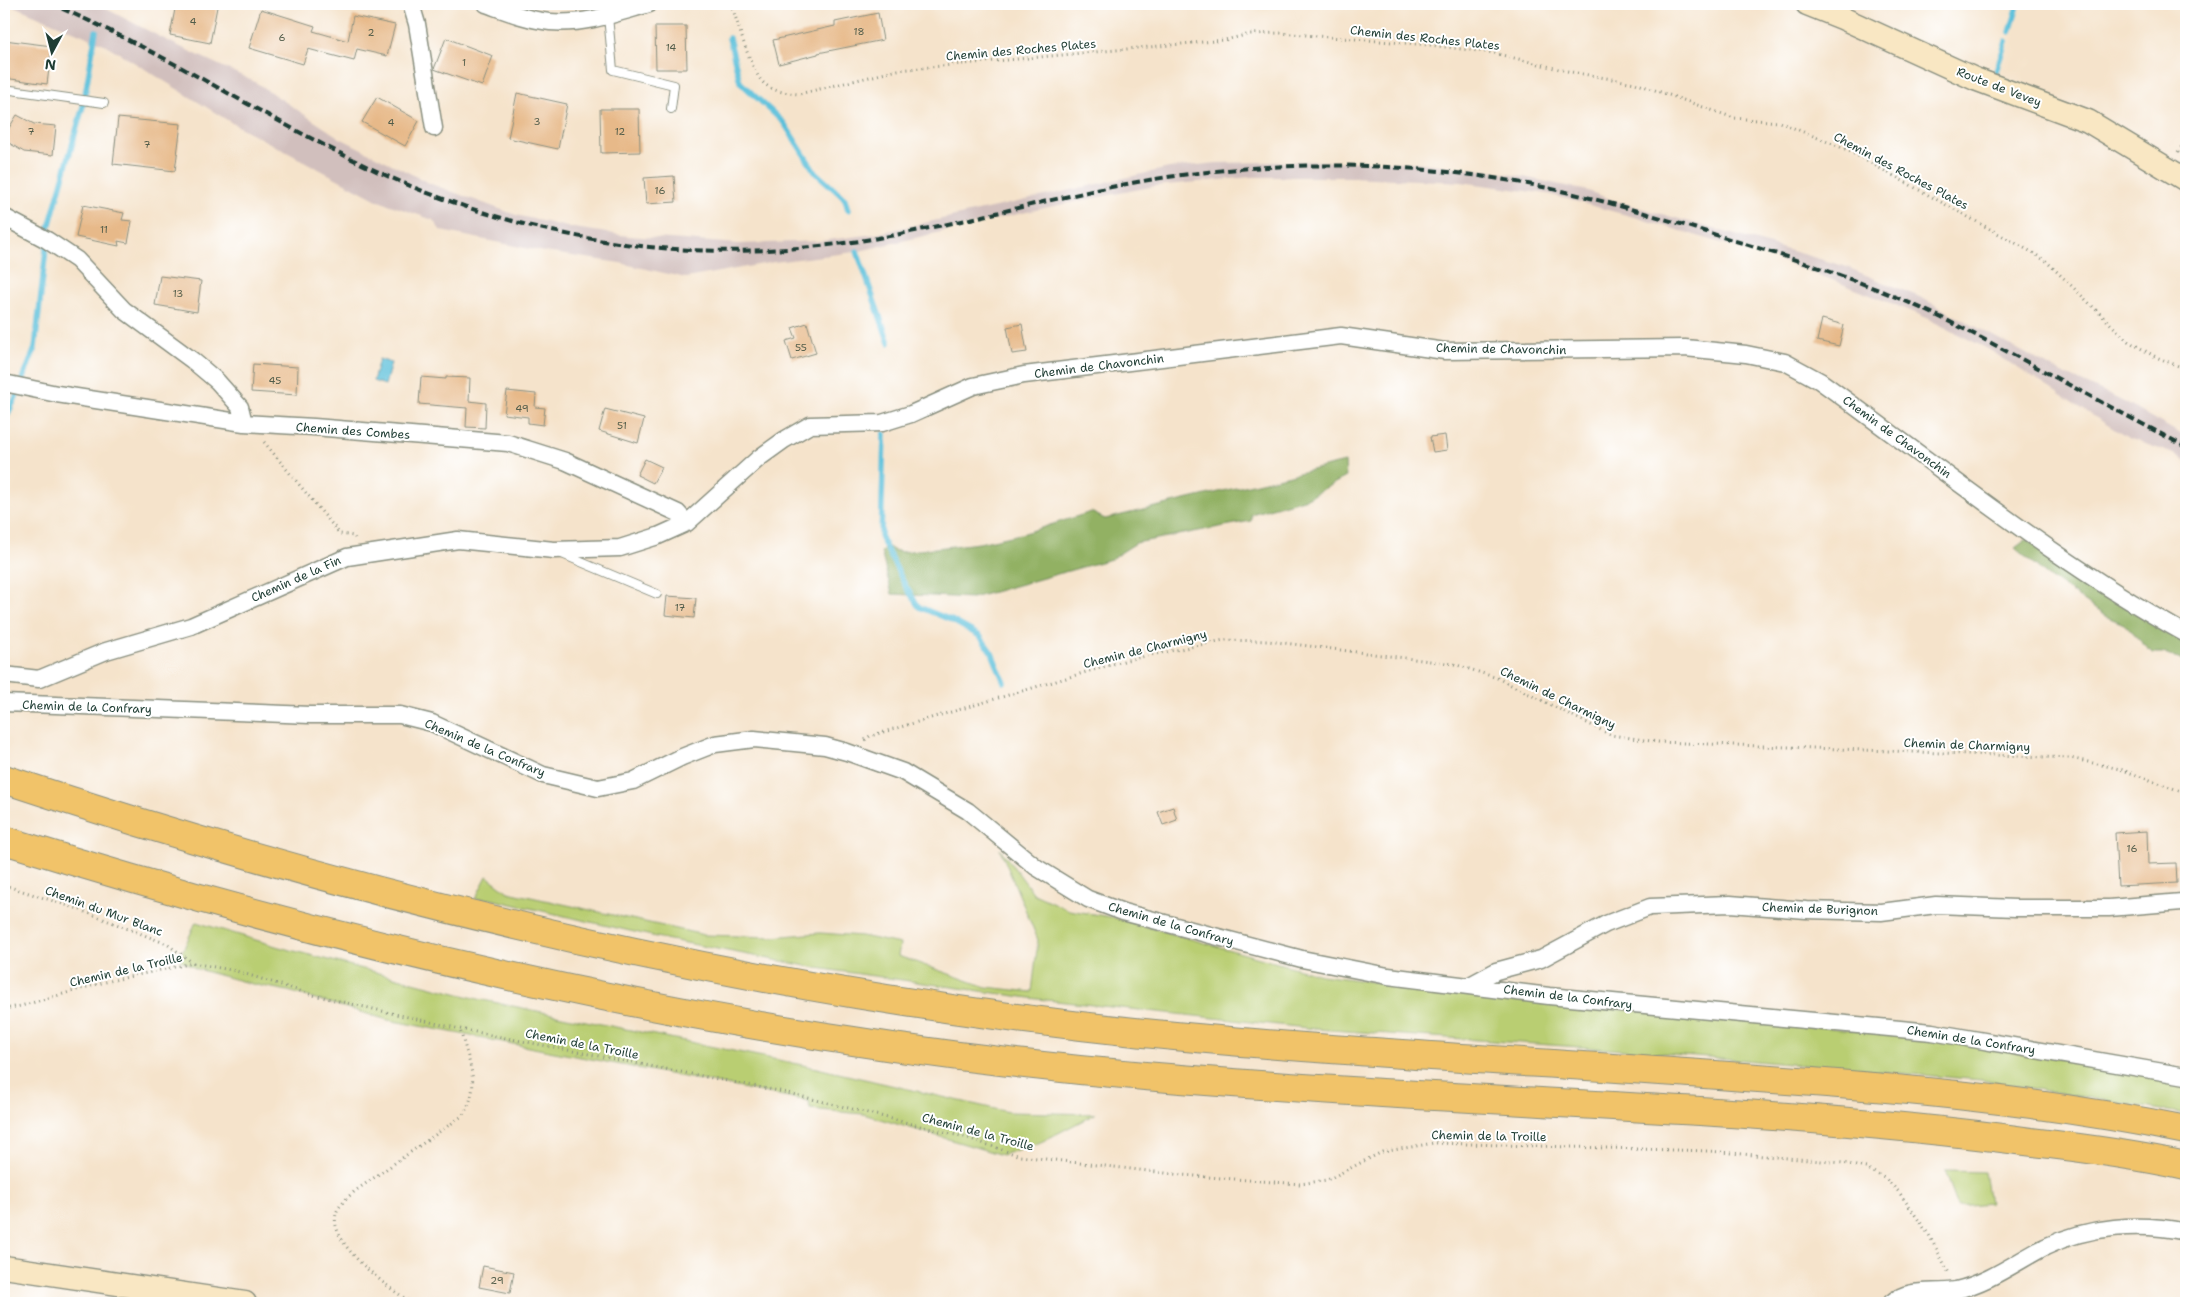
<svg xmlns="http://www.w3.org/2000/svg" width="2190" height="1307" font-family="'Shantell Sans',sans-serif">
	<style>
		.industrial { fill: #d1bfbd }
		.green { fill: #b9ce72; stroke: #6c8653 }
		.forest { fill: #92b164; stroke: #58774c }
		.water { fill: #5cc0da; stroke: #3e7e87 }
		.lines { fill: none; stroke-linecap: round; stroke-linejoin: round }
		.stream { stroke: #5cc0da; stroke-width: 5.5 }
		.building { fill: #e7b989 }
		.lane-casing { stroke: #8a9080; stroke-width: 10 }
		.street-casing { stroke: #8a9080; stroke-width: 19 }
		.secondary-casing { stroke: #8a9080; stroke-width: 25 }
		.highway-casing { stroke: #8a9080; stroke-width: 30 }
		.path { stroke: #8a9080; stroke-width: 3; stroke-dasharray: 1 4; stroke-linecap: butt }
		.lane { stroke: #fff; stroke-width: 8 }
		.street { stroke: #fff; stroke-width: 16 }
		.secondary { stroke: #f9e7c3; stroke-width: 22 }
		.highway { stroke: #f1c369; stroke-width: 28 }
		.rail { stroke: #1f3d34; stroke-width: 4; stroke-dasharray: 8 4; stroke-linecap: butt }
		.labels { text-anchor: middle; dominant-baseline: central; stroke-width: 4; stroke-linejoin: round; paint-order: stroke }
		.number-label { font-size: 10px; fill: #515c49 }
		.street-label { font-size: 12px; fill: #1f3d34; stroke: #fff }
	</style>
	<rect width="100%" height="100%" fill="#fff"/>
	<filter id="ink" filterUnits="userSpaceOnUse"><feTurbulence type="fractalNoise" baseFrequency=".02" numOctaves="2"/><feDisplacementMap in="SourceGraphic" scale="10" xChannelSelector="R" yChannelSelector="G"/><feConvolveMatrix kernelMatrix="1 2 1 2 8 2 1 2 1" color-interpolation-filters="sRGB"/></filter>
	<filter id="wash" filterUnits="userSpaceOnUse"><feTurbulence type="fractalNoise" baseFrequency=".0096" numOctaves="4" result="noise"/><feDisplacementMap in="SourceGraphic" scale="20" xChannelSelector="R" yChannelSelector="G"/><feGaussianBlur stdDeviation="1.12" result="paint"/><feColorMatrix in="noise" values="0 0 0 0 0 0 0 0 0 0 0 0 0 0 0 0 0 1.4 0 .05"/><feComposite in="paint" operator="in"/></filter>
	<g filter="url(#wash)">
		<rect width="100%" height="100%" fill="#f5e3cb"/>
		<!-- industrial -->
		<path class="industrial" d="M9,4H97L170,42L255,82L340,138L431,184L516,215L567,227L628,236L739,244L820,241L875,234L1169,168L1217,163L1319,161L1414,162L1499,172L1585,190L1616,201L1844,266L1922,298L2060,372L2122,401L2186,437V461L2177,455L2128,438L1988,349L1918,314L1830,279L1775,259L1634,217L1548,194L1461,182L1350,177H1252L1155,186L1044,208L855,252L774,262L686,278L620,263L545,252L441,231L433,220L379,201L232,123L106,45Z"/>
		<!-- green -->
		<path class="green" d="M1000,849L1034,894L1069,910L1111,917L1321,975L1510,1000L1876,1032L2000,1048L2186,1081V1114L1981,1080L1624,1050L1316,1029L1037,999L817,968L665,939L490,899H475L487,876L508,892L704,935L771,937L820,933L861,936L900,944L898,956L986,987L1032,992L1038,940Z
			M196,922L279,947L478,999L812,1067L1008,1112L1095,1114L1041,1142L1002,1155L863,1114L810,1109L809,1101L388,1020L288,991L252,984L197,969L179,959Z
			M1945,1171L1984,1172L1989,1203L1958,1206Z"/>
		<!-- forest -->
		<path class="forest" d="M1345,462L1346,477L1307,498L1251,514V521L1136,543L1111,559L972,598L892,594L881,552L887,546L893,550L902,552L979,543L1025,533L1091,512L1105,519Z
			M2027,539L2186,635V662L2163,653H2152L2124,624L2105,616L2048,576L2015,548Z"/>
		<!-- water -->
		<path class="water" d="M379,359L391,363L385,385L373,381Z"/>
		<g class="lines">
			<!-- stream -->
			<path class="stream" d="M2010,32L2017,9
				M729,38L740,82L784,123L815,172L845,199L848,210
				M1995,74L2006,41
				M857,251L889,343
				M4,422L16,397L35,348L48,231L83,106L96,31
				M884,434L881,538L906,587L919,607L951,620L980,636L992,653L1004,682"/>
		</g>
		<g id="blocks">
			<!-- building -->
			<path class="building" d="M176,4H201L217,7L210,43L170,35Z
				M261,9L315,26L313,31L348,41L353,16L395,25L387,56L357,49L354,61L308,49L303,64L249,48Z
				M878,13L883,40L818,53V54L779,64L773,40L835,26V22Z
				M655,26H686L687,69H656Z
				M446,38L493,56L482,86L434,69Z
				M4,40L52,46L47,84L4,78Z
				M517,93L567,104L558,149L508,138Z
				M377,97L419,121L405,146L362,122Z
				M600,109H639L640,152L601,153Z
				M17,115L34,124L56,126L53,155L24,152L4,140V136Z
				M118,118L181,124L175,171L113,164Z
				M674,176L676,202L646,204L644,178Z
				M83,205L124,213L122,220L132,221L128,243L118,241L119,246L76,237Z
				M160,276L201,281L197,312L155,305Z
				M1822,319L1844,325L1839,346L1817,341Z
				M807,323L816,353L792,360L786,341L796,338L792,328Z
				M1022,324L1027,352L1012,354L1007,327Z
				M253,364L298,367L297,395L251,392Z
				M421,377L446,379V377L470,378L469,401L486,403L485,428L466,427L467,408L419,404Z
				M507,391L536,394L535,407L545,408L543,425L528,423V417L504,414Z
				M605,409L644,419L638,443L599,431Z
				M1445,435L1447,450L1433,452L1430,437Z
				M645,459L662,467L653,483L637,475Z
				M667,596L696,598L694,618L665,615Z
				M1173,807L1177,820L1163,825L1158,812Z
				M2147,831L2148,864L2176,863L2177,883L2118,886L2115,833Z
				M483,1266L514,1272L510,1293L479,1287Z"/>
		</g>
	</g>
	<g filter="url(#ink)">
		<use href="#blocks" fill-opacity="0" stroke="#8a9080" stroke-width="1"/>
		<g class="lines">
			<!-- lane casing -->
			<g class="lane-casing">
				<path id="lane" d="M608,16L613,70L674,85L671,109
					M4,89L104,103
					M562,554L657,594"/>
			</g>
			<!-- street casing -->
			<g class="street-casing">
				<path id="street" d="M411,4L417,24L434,128
					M486,4C506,11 528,20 550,22C584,25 617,13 649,4
					M4,217L47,240L77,260L124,310L192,360L217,381L240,407L244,423
					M4,383L57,394L244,423L314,427L508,443L565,461L678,513L687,523
					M4,675L39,679L106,651L191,626L347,557L458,540L554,550L620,548L658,536L687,523L759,458L784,440L810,425L882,423L911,414L973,386L1024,375L1341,336L1445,351L1685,348L1746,354L1785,362L1820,381C1941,468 2056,562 2186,634
					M4,703L310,715H400L432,723L543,775L598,788L633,781L682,757L715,744L754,739L825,746L847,752L903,772L968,811L1036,867L1088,899L1123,912L1302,959L1388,976L1549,996L1932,1032L2186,1076
					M1470,985L1496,971L1541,959L1606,924L1650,907L1730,904L1806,910L1881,912L1936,905L2016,908H2109L2182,902L2186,900
					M1891,1303C1909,1287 1933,1294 1956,1290C1988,1283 2016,1262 2045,1247C2088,1226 2140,1222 2186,1232"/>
			</g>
			<!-- secondary casing -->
			<g class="secondary-casing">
				<path id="secondary" d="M1807,4L1842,18L1975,79L2088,121L2186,180
					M4,1267L245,1303"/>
			</g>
			<!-- highway casing -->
			<g class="highway-casing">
				<path id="highway" d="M4,779C374,902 755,993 1144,1033C1343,1053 1544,1062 1744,1077C1892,1087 2041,1100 2186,1130
					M4,840C375,956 757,1043 1145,1076C1330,1092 1515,1100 1700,1111C1811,1118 1922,1127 2032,1142C2084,1148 2136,1155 2186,1166"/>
			</g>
			<!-- path -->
			<path class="path" d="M731,4C738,22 751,75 766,85C775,92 788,93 799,94L898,70L1225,40L1250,34L1280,33L1429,45L1494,53L1571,72L1635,83L1734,118L1779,122L1845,149L2028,250L2046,261L2128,341L2156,357L2186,369
				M2178,152L2186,140
				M264,442L340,534L354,536L355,538
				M865,740L870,736L1127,660L1224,640L1268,641L1454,664L1497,678L1611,735L1658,742L2070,758L2120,769L2186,793
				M4,885L78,909L167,944L193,963
				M4,1009L21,1006L105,982L193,963L236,971L313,995L460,1029L784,1092L968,1138L1020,1156L1182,1175L1300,1184L1327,1180L1382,1152L1434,1143L1709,1151L1843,1163L1866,1168L1886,1179L1899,1192L1929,1235L1950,1275
				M412,1303C390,1289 324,1242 337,1211C341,1203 348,1197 355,1191L462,1116C483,1086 468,1062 460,1029"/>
			<!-- lane -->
			<use href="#lane" class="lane"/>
			<!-- street -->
			<use href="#street" class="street"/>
			<!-- secondary -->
			<use href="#secondary" class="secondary"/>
			<!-- highway -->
			<use href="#highway" class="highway"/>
			<!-- rail -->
			<path class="rail" d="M51,4C166,52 270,122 383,174C462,210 546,234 632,245C730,257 829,250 924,229C1013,211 1100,185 1190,174C1301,160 1418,163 1528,184C1591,196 1652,215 1713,234C1778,254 1843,274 1905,301C1947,319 1987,341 2027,362C2080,391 2133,419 2186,447"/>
		</g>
	</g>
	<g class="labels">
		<!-- number labels -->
		<g class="number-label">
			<text x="193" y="21">4</text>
			<text x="859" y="31">18</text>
			<text x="371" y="32">2</text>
			<text x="282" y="37">6</text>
			<text x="671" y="47">14</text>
			<text x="464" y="62">1</text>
			<text x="537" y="121">3</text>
			<text x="391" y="122">4</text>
			<text x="31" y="131">7</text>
			<text x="620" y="131">12</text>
			<text x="147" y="144">7</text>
			<text x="660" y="190">16</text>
			<text x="104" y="229">11</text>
			<text x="178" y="293">13</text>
			<text x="801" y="347">55</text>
			<text x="275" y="380">45</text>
			<text x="522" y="408">49</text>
			<text x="622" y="425">51</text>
			<text x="680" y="607">17</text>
			<text x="2132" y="848">16</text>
			<text x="497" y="1280">29</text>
		</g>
		<!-- street labels -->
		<g class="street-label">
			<text transform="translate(1425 38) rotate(6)">Chemin des Roches Plates</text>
			<text transform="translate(1021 50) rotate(-5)">Chemin des Roches Plates</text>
			<text transform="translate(1999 87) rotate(21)">Route de Vevey</text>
			<text transform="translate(1901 171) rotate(28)">Chemin des Roches Plates</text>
			<text transform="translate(1501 349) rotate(1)">Chemin de Chavonchin</text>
			<text transform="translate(1099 366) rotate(-7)">Chemin de Chavonchin</text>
			<text transform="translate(353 431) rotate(4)">Chemin des Combes</text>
			<text transform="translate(1897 437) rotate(36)">Chemin de Chavonchin</text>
			<text transform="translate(296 579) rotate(-24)">Chemin de la Fin</text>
			<text transform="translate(1145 649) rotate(-14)">Chemin de Charmigny</text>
			<text transform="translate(1558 698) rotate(26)">Chemin de Charmigny</text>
			<text transform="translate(87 707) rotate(2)">Chemin de la Confrary</text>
			<text transform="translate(1967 745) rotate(2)">Chemin de Charmigny</text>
			<text transform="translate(485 748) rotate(23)">Chemin de la Confrary</text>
			<text transform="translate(1820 909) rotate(2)">Chemin de Burignon</text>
			<text transform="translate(104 911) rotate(20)">Chemin du Mur Blanc</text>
			<text transform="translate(1171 924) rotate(16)">Chemin de la Confrary</text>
			<text transform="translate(126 970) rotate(-13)">Chemin de la Troille</text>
			<text transform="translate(1568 997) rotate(7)">Chemin de la Confrary</text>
			<text transform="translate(1971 1040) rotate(9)">Chemin de la Confrary</text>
			<text transform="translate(582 1044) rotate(11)">Chemin de la Troille</text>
			<text transform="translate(978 1132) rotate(15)">Chemin de la Troille</text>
			<text transform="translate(1489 1136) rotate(1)">Chemin de la Troille</text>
		</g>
	</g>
	<!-- margin -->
	<rect width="2190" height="1307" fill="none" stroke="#fff" stroke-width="20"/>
	<!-- north arrow -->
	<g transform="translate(52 52) rotate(187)" stroke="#ffffff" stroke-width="4" paint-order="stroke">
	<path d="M0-4L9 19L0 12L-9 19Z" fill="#1f3d34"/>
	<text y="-8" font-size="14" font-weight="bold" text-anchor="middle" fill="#1f3d34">N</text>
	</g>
</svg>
